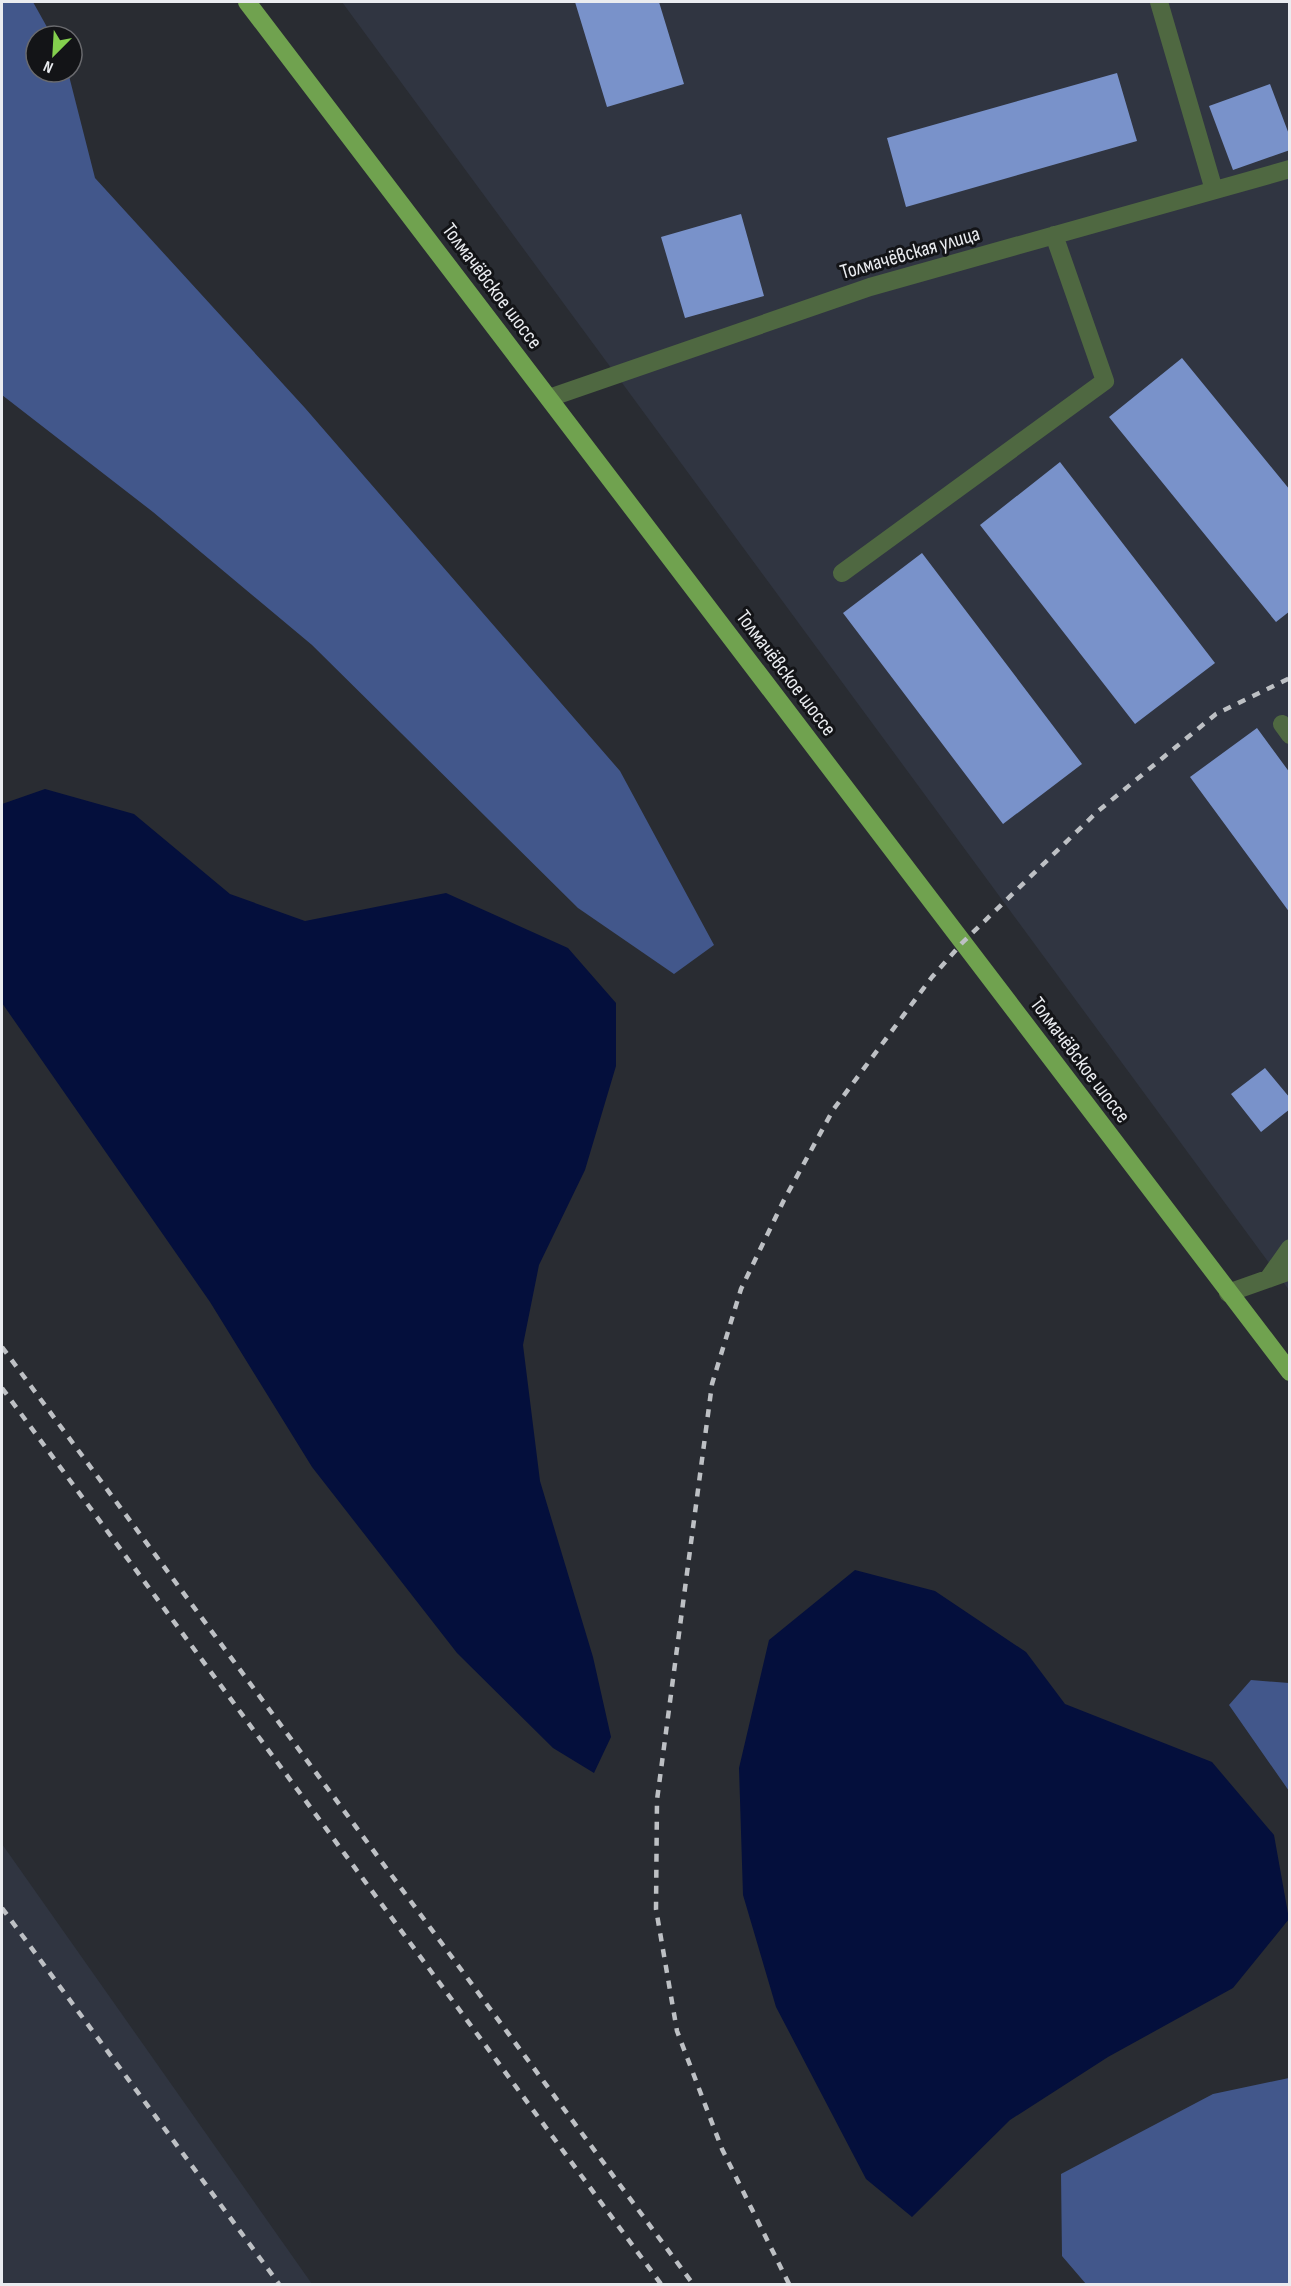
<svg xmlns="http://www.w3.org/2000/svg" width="1291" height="2286" font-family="'Sofia Sans Condensed',sans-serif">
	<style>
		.built { fill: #303541 }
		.forest { fill: #42578b }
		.water { fill: #040f3c }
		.building { fill: #7992ca }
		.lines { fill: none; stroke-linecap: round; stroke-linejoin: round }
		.minor { stroke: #4f6841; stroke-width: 18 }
		.major { stroke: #70a24f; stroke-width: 18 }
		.rail { stroke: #bdc0c4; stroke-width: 4.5; stroke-dasharray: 8 8; stroke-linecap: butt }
		.labels { text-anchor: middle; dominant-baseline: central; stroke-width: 6; stroke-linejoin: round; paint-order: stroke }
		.street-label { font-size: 21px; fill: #eaecf0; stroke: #131417 }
	</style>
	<rect width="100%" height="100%" fill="#292c32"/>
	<!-- built -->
	<path class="built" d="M342,2H1289V1290Z
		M2,1844L312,2284H2Z"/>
	<!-- forest -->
	<path class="forest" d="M2,2H33L52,36H36V72H68L95,178L305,408L620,771L714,945L674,974L578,908L312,645L153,512L2,395Z
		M1251,1680L1289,1683V1791L1229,1705Z
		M1289,2078V2284H1086L1062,2256L1061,2174L1213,2094Z"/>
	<!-- water -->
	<path class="water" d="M45,789L134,814L230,894L305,921L446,893L568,948L616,1003V1066L585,1170L539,1265L523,1345L540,1481L593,1657L611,1737L594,1773L553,1748L457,1653L312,1467L210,1302L2,1003V804Z
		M855,1570L935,1591L1026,1652L1065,1704L1212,1762L1274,1835L1289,1919L1233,1988L1108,2057L1010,2120L912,2217L866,2179L776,2007L743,1895L739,1768L769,1640Z"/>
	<!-- building -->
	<path class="building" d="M575,2H659L684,84L607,107Z
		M1117,73L1137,141L906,207L887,138Z
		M1270,84L1290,137V150L1233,170L1209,106Z
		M741,214L764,296L685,318L661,237Z
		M1182,358L1290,490V611L1276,622L1109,417Z
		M1060,462L1215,663L1135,724L980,525Z
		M922,553L1082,764L1003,824L843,613Z
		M1257,728L1290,773V913L1190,777Z
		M1265,1068L1290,1098V1109L1261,1132L1231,1094Z"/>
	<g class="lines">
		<!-- minor -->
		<path class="minor" d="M1159,2L1214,190
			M549,398L870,287L1290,169
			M842,573L1105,381L1054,235
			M1282,724L1290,735
			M1268,1279L1290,1248
			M1228,1293L1290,1271"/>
		<!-- major -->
		<path class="major" d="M247,2L1290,1372"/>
		<!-- rail -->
		<path class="rail" d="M2,1347L693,2284
			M2,1388L661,2284
			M2,1908L279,2284
			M789,2284L722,2149L677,2031L656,1909L657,1800L712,1384L741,1289L784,1200L833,1110L932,977L962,943L1097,812L1216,714L1290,678"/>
	</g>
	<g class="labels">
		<!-- street labels -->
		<g class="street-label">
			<text transform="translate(910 253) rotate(-16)">Толмачёвская улица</text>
			<text transform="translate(492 286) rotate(53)">Толмачёвское шоссе</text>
			<text transform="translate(786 673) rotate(53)">Толмачёвское шоссе</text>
			<text transform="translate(1080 1060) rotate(53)">Толмачёвское шоссе</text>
		</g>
	</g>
	<!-- border -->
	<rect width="1291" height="2286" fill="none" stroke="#eaecf0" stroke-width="6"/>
	<!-- north arrow -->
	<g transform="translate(54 54) rotate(204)"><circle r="28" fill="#131417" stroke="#696a6e" stroke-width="1.5"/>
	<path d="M0-4.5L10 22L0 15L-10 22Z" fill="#84d04e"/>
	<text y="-9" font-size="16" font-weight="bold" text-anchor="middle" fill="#eaecf0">N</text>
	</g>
</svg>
